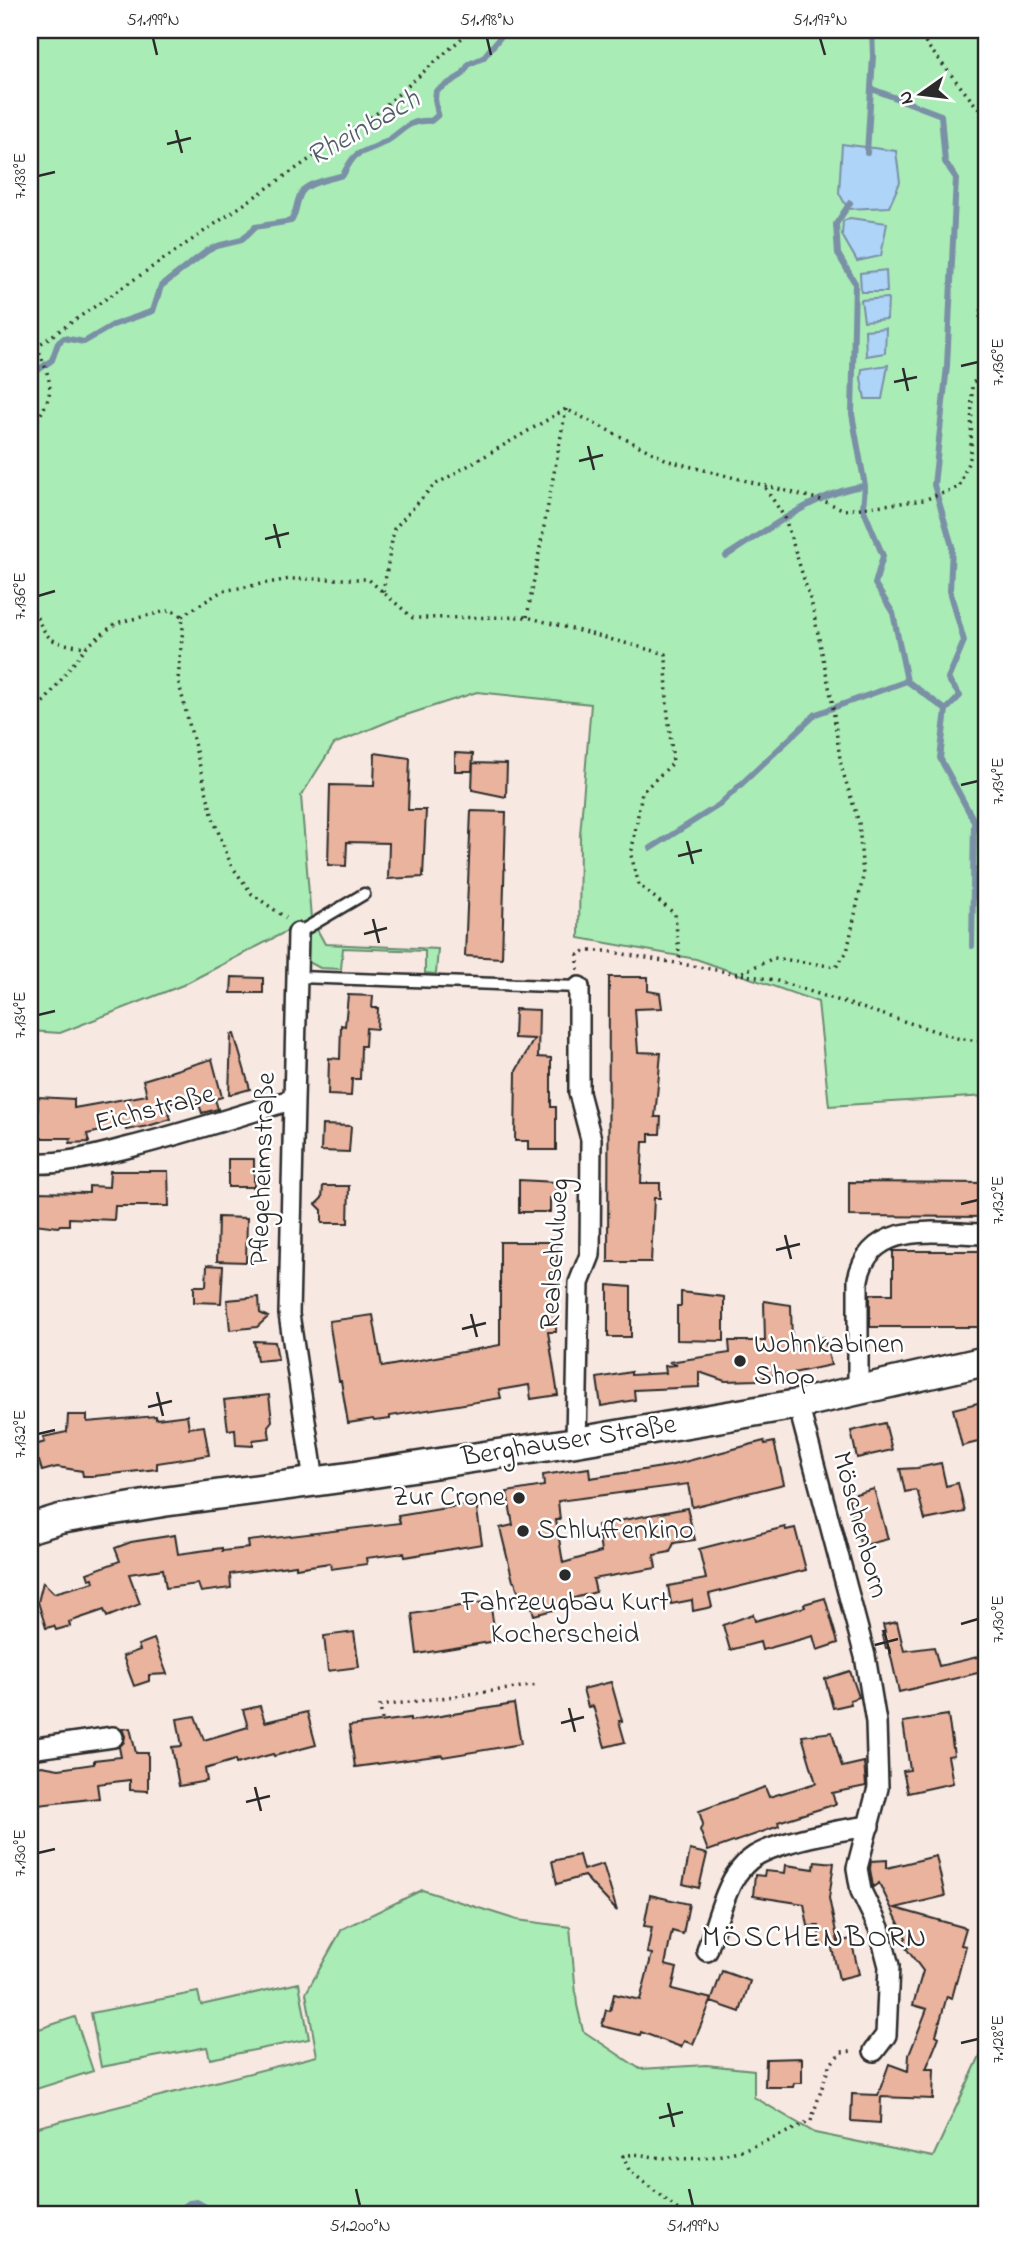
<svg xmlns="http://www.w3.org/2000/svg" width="1016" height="2244" font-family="'Indie Flower',sans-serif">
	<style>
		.green { fill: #aaecb5; stroke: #6a8c70; stroke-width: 2 }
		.water { fill: #aed4f8; stroke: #7a90a6; stroke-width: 2 }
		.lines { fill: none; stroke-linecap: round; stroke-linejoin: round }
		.stream { stroke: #7a90a6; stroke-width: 6 }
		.building { fill: #e9b39d; stroke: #2b2b2b; stroke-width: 2 }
		.lane-casing { stroke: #2b2b2b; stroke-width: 15 }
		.street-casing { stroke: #2b2b2b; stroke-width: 24 }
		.secondary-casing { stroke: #2b2b2b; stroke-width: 33 }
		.path { stroke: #2b2b2b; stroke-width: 3.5; stroke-dasharray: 2 5; stroke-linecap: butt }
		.lane { stroke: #fff; stroke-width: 10 }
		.street { stroke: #fff; stroke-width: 19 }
		.secondary { stroke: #fff; stroke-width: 28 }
		.ticks { fill: none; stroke: #2b2b2b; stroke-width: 2.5 }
		.poi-dot { fill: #2b2b2b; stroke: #fff; stroke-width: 2.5 }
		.labels { text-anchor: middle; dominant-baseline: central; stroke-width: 5; stroke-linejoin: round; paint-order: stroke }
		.street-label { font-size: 28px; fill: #2b2b2b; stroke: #fff }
		.poi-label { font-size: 28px; fill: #2b2b2b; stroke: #fff; text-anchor: start }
		.water-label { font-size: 30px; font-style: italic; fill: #525e68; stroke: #fff }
		.neighbourhood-label { font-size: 30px; letter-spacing: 2px; fill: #2b2b2b; stroke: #fff }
		.neatline { fill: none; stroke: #2b2b2b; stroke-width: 2.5 }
		.ticks-label { font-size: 18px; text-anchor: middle; fill: #2b2b2b }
	</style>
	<rect width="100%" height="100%" fill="#f8e8e2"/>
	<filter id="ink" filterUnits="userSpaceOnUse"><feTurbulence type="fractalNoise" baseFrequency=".0143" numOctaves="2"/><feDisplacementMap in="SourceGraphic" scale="14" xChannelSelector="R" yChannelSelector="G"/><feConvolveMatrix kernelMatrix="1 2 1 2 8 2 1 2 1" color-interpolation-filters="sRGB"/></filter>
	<g filter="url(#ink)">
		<!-- green -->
		<path class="green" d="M30,30H986V1096L829,1106L818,1002L696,959L579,938L580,835L591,704L477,692L397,718L334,744L301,796L311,918L325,944L438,949L436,974L425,973V951L343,948L341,969L320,968L307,961L304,944L310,919L183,985L60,1033L30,1031Z
			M422,1890L517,1920L570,1927L577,2005L583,2031L640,2069L706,2065L754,2070V2097L815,2133L933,2157L986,2043V2214H30V2129L317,2056L306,1993L342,1929Z
			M299,1983L309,2039L210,2059L207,2047L101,2067L91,2013L198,1992L201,2005Z
			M75,2017L93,2071L30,2091V2032Z"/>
		<!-- water -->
		<path class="water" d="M842,144L896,151L900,182L889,207L848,209L839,193Z
			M850,218L887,223L881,256L857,261L842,235L843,221Z
			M886,270L887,292H861L860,273Z
			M888,298L887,319L864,321L861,300Z
			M886,328L885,353L866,356L865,330Z
			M888,365L882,399H865L861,378L862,369Z"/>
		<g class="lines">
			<!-- stream -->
			<path class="stream" d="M872,89L941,115L945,162L956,178L947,366L934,485L952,546L950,591L964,641L948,679L960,696L946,710
				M867,153L873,56L872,30
				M850,203L836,224L838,254L855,283L852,414L865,486L863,508L883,556L875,584L893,613L907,681L946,710L940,758L974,821L972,946
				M30,376L52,360L58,343L64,338L84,342L113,325L153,311L161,286L207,251L217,246L242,240L255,227L291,221C297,212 296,202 301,193C307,182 332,179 343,175C357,148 357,156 381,144C402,135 404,119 431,121L438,115L435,99L436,91L462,75L469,64L483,58L506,30
				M726,556C764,532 820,490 865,486
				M651,848L719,805L816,714L907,681
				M64,2214L72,2212L78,2214
				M125,2214L144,2210H177L189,2203L197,2202L211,2210L260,2214"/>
		</g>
		<!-- building -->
		<path class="building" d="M375,753L410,758L408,810H426L423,877L388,879L389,843L347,842L346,866L328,865L330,785L374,786Z
			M455,753L473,754L472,771H455Z
			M473,763L507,764L506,797L472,790Z
			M471,811L506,812L502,958L465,956Z
			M232,977L263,978V993H231Z
			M609,977H648V991L660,993L662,1008L635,1009L638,1052L661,1053L655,1117H661L660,1134H649V1142H643L641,1183H660V1198H654L651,1262H608Z
			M348,995L373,996L372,1008H378L377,1029L366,1028L365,1046H361L360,1079H352L351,1096L328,1095L329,1058L340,1059L341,1025L345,1026Z
			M515,1009L539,1010L538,1057L551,1058V1107H556V1150H528V1141H515L516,1071L534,1039L514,1038Z
			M234,1034L250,1089L229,1095L231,1035Z
			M212,1059L222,1097L215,1099L218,1109L202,1113L196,1095L166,1105L171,1119L148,1126L126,1130L125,1126L87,1134L89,1142L70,1143L71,1138H37L38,1097L74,1099V1108L147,1095L143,1080Z
			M322,1125L351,1126L349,1152L321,1151Z
			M228,1159H254V1187H228Z
			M110,1171H168L169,1206H115L114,1220L69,1218V1225H60L58,1227L34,1224L35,1213H30V1195H35V1192L89,1193V1186L109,1187Z
			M519,1180L556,1182V1198H550V1212H519Z
			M849,1182L986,1183V1217L849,1216Z
			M323,1186H349L348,1223H322V1210L316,1204L322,1198Z
			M218,1217L247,1218L246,1262L217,1261Z
			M500,1242H557L556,1332H548L558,1395L531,1399L529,1385L499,1390L501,1398L390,1416V1419L374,1421L373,1419L348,1423L341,1381H339L329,1321L373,1315L382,1367L500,1345Z
			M893,1251H986V1268H984V1327H870V1294H893Z
			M207,1265L223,1266L221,1303L194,1302V1286H206Z
			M608,1285L631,1287V1337H608Z
			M681,1292L724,1297V1341L677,1340V1306H681Z
			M259,1297L260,1313L268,1317L257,1327L230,1330L227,1300Z
			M764,1301L791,1305L792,1345L824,1337L831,1365L784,1375H765V1378H757V1380L725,1381L699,1372V1387L634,1390L635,1400L601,1406L597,1378L631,1372V1375L666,1373L665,1366L677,1365L669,1362L730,1353L729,1341H765Z
			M254,1341L275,1342L278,1359L257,1361Z
			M269,1395L272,1421L268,1426L270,1438L253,1440V1446L236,1445L235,1429L228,1430L224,1400Z
			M986,1401V1440L962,1446L953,1409Z
			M68,1415H87V1422L156,1416V1419L187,1415L189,1428L204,1426L209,1455L157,1463V1469L94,1476H83L82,1471L57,1467L42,1471L39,1461H37L35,1445L45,1442L43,1437L67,1432Z
			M885,1423L892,1450L857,1458L851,1431Z
			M764,1441L765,1444L774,1442L784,1484L692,1507L688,1484L558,1501L560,1520H556L563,1563L601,1552L597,1525L687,1508L695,1540L674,1543L670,1552L654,1555L656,1568L593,1579L596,1592L567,1600L568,1606L534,1615L530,1600L521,1602L515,1581H513L500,1528L513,1525L507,1492L544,1486L543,1475L589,1468L590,1478L669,1466Z
			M941,1463L946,1486L958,1483L965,1512L925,1520L918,1493L915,1490L905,1492L900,1469L917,1468Z
			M874,1489L888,1539L861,1546L848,1496Z
			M476,1503L482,1544L405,1557L404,1553L366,1558L367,1564L331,1569L330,1563L296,1568V1565L230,1574L231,1588L201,1592L198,1584L166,1588L163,1569L129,1574L140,1604L107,1617L104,1610L69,1622L70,1626L56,1630L54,1626L46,1628L38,1602L43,1582L54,1593L94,1582L93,1578L89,1579L87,1573L120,1561L115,1548L131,1542L175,1535L178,1554L222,1548V1551L249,1548L248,1541L400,1523L398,1516Z
			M785,1527L786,1530L795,1528L806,1570L709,1594L712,1607L693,1611L692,1600L671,1604L668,1586L706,1579L699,1549Z
			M825,1598L838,1643L817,1650L813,1636L762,1650L760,1642L730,1650L723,1625L753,1614L755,1621L805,1607L804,1604Z
			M490,1601L496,1641L417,1654L412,1614Z
			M897,1622L904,1651L934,1647L939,1666L986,1655V1671L899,1692L889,1648H886L882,1632H885L883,1625Z
			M354,1632L359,1667L328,1671L324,1636Z
			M154,1639L167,1674L149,1675V1681L134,1686L123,1656L140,1650L138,1645Z
			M850,1671L859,1697L850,1700L851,1704L833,1708L825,1679Z
			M611,1682L622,1721H619L625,1742L605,1747L593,1706L588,1707L583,1689Z
			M514,1704L521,1744L443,1757L442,1755L355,1767L349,1726L410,1718V1721Z
			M260,1706L265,1722L307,1712L316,1745L274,1756L273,1754L236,1764L235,1760L205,1769L207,1781L179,1786L172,1747L182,1746L177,1719L195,1716L204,1740L248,1727L243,1710Z
			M948,1715L954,1755L948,1756L953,1783L908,1793L903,1771L910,1770L903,1722Z
			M130,1728L136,1753H148V1791L130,1790V1780L97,1784L99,1798L30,1806V1768L42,1766L59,1769L94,1764V1760L121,1757L119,1747L124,1742L125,1736L122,1729Z
			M832,1732L842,1767L864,1762L866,1786L832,1793L836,1804L778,1822L779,1826L708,1851L700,1830L703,1824L699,1811L765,1787L769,1797L816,1783L802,1736Z
			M690,1850L707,1854L699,1888L683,1884Z
			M579,1855L583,1870L603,1864L617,1911L584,1876L557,1884L552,1861Z
			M936,1856L945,1896L895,1908L966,1928L961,1945L966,1946L952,1998L947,1996L936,2035L939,2037L926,2069H934L933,2099L881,2097L880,2123L851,2121L852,2094L878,2095L889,2064L908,2071L909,2055L927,2009L913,2005L923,1971L906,1948L909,1947L904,1940L906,1938L879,1883L873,1887L870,1869L871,1861L887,1860V1868Z
			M815,1861L834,1863L829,1898L838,1942L851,1939L859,1974L839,1979L831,1944L819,1946V1926H808L804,1904L753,1896L755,1875L764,1876L765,1871L785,1873L786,1865L814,1869Z
			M650,1895L689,1904L683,1934L672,1931L665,1965L677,1968L672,1989L712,1999L693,2044L684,2041L681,2047L641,2032L640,2035L602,2026L606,2010L610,2011L614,1994L640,2000L652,1954L647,1953L652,1927L644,1926Z
			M722,1971L750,1981L740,2012L711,2002Z
			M802,2058V2083H794L793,2087H765L766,2059Z"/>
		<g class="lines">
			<!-- lane casing -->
			<g class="lane-casing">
				<path id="lane" d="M298,933L364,894
					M298,977L579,987"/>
			</g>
			<!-- street casing -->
			<g class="street-casing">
				<path id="street" d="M298,933L289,1314L314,1481
					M30,1163C63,1165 94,1156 126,1148C183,1134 238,1116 294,1099
					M858,1391V1279C871,1218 938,1234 986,1234
					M798,1404L865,1656L876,1722L878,1788L857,1868L861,1891L879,1928L889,1966L886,2035L874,2051
					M576,1442L579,1283L590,1255L591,1139L579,1093V987
					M30,1749L113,1737
					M707,1951C714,1930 724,1892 736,1875C741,1868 747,1861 755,1856C781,1841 838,1830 869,1826"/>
			</g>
			<!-- secondary casing -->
			<g class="secondary-casing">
				<path id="secondary" d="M30,1528L60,1519L163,1502L348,1477L576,1442L798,1404L986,1361"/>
			</g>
			<!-- path -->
			<path class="path" d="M918,30L927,45L986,118
				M986,305L979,312L986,341
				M30,432C55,391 55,391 37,346L377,113L471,30
				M383,592L394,529L433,486L566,409L669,461L821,500L845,510L924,500L956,488L959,487L971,455L972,386L986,360
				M30,605C50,641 44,642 86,647
				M182,616L222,591L290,579H368L413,618L527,617L666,654L667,705L673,763L642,792L631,855L639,885L675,914L680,963
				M527,617L566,409
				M30,706H37L45,701L86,647L116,623L171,610L182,616L183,627L178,680L213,818L231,865L252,894L286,918
				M578,970V955L585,951H606L774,980L957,1038L986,1042
				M736,975L774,958L836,967L847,952L863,877L859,823L841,766L832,701L812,605L785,518L764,486
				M382,1720L380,1706L538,1685
				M683,2214L629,2170L623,2156C638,2153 641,2155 655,2157C671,2159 688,2159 703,2158C741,2154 777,2137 811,2121L829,2066L841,2052L855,2051"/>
			<!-- lane -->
			<use href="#lane" class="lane"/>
			<!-- street -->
			<use href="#street" class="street"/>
			<!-- secondary -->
			<use href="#secondary" class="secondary"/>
		</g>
	</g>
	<!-- ticks -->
	<path class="ticks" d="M153,38L157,55M487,38L491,55M820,38L825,55M176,130L182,153M167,144L191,138M38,176L55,172M961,366L978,362M903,368L908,391M894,382L917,377M588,446L594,470M579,461L603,455M274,524L280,548M265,539L289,533M38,596L55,591M961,785L978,781M687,841L693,864M678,856L702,850M373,919L379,943M364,934L387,928M38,1015L55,1011M961,1204L978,1200M785,1235L791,1259M776,1250L800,1244M471,1314L477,1337M462,1329L486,1323M157,1392L163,1416M148,1407L172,1401M38,1434L55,1430M961,1624L978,1619M884,1630L890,1654M875,1645L898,1639M569,1708L575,1732M561,1723L584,1717M255,1787L261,1811M246,1802L270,1796M38,1853L55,1849M961,2043L978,2039M668,2103L674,2127M659,2118L683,2112M356,2189L360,2206M689,2189L693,2206"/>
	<!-- markers -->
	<g class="poi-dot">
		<circle cx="740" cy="1361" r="7"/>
		<circle cx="519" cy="1498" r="7"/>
		<circle cx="523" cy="1531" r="7"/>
		<circle cx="565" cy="1575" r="7"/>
	</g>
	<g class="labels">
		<!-- street labels -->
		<g class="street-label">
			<text transform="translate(155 1110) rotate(-15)">Eichstraße</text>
			<text transform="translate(264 1169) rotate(-88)">Pflegeheimstraße</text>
			<text transform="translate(556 1254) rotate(-86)">Realschulweg</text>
			<text transform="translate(569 1442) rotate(-9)">Berghauser Straße</text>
			<text transform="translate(859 1525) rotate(75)">Möschenborn</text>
		</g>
		<!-- poi labels -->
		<g class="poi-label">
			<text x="754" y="1345">Wohnkabinen<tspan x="754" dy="32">Shop</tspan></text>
			<text x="505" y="1498" text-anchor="end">Zur Crone</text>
			<text x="537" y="1531">Schluffenkino</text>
			<text x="565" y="1603" text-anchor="middle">Fahrzeugbau Kurt<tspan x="565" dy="32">Kocherscheid</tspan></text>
		</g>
		<!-- water labels -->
		<g class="water-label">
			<text transform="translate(364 129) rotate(-30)">Rheinbach</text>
		</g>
		<!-- neighbourhood labels -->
		<g class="neighbourhood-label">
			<text x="815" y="1939">MÖSCHENBORN</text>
		</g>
	</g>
	<!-- margin -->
	<rect width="1016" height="2244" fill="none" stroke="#fff" stroke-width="77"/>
	<!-- north arrow -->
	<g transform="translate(921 94) rotate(256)" stroke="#ffffff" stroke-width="5" paint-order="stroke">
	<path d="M0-5L12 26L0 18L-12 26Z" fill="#2b2b2b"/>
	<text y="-10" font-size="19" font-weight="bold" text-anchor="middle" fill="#2b2b2b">N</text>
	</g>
	<rect x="38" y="38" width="940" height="2168" class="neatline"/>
	<g class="ticks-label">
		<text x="153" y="25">51.199°N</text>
		<text x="487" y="25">51.198°N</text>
		<text x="820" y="25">51.197°N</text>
		<text transform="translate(19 176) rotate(-90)" y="6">7.138°E</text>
		<text transform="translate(997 362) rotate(-90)" y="6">7.136°E</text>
		<text transform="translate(19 596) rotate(-90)" y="6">7.136°E</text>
		<text transform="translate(997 781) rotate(-90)" y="6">7.134°E</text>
		<text transform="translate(19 1015) rotate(-90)" y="6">7.134°E</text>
		<text transform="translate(997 1200) rotate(-90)" y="6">7.132°E</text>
		<text transform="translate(19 1434) rotate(-90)" y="6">7.132°E</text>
		<text transform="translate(997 1619) rotate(-90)" y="6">7.130°E</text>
		<text transform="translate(19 1853) rotate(-90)" y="6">7.130°E</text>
		<text transform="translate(997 2039) rotate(-90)" y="6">7.128°E</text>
		<text x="360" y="2231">51.200°N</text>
		<text x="693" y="2231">51.199°N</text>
	</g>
</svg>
